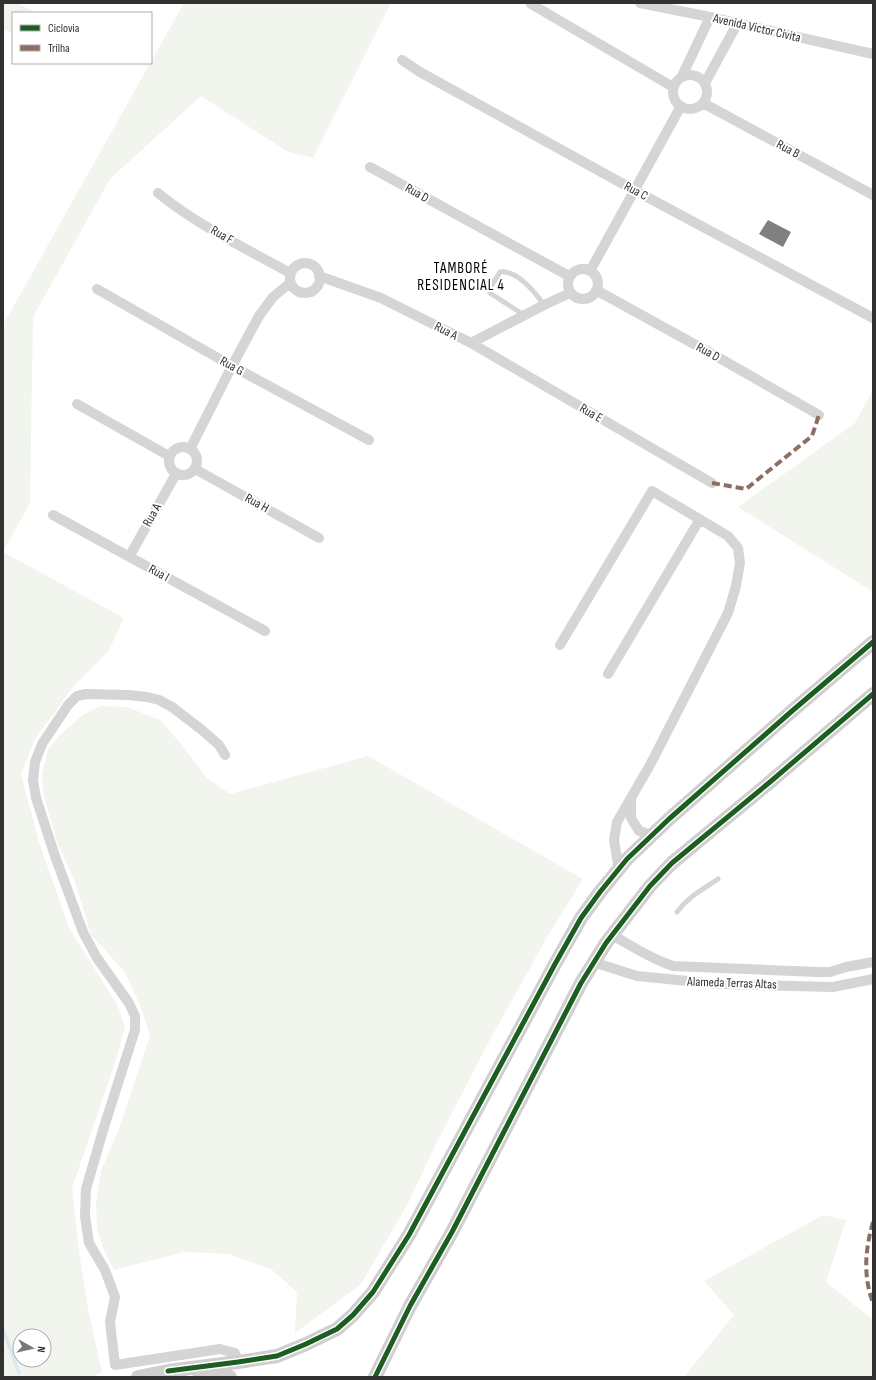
<svg xmlns="http://www.w3.org/2000/svg" width="876" height="1380" font-family="'Sofia Sans Condensed',sans-serif">
	<style>
		.green { fill: #f1f5ee; fill-rule: evenodd }
		.lines { fill: none; stroke-linecap: round; stroke-linejoin: round }
		.stream { stroke: #dde7f2; stroke-width: 3.5 }
		.building { fill: #808080 }
		.service { stroke: #d5d5d5; stroke-width: 5 }
		.minor { stroke: #d5d5d5; stroke-width: 10 }
		.secondary { stroke: #cfcfcf; stroke-width: 14 }
		.quiet { stroke: #8d6e63; stroke-width: 4; stroke-dasharray: 8 4; stroke-linecap: butt }
		.cycleway-casing { stroke: #fff; stroke-width: 8 }
		.cycleway { stroke: #1b5e20; stroke-width: 5 }
		.labels { text-anchor: middle; dominant-baseline: central; stroke-width: 4; stroke-linejoin: round; paint-order: stroke }
		.street-label { font-size: 13px; fill: #313131; stroke: #fff }
		.quarter-label { font-size: 15px; letter-spacing: 1px; fill: #000; stroke: #fff }
	</style>
	<rect width="100%" height="100%" fill="#fff"/>
	<!-- green -->
	<path class="green" d="M3,3H17L37,13H13V34L3,29Z
		M184,3H391L313,158L288,152L201,96L110,179L33,317L30,503L3,552L124,618L108,652L73,687L35,739L21,774L39,842L69,928L118,1006L125,1027L115,1063L72,1188L80,1258L88,1309L102,1372L93,1377H3V325ZM20,1336H44V1360H20Z
		M873,390V592L738,507L855,423Z
		M100,706L127,707L160,720L181,744L207,778L230,794L368,756L583,879L546,939L487,1045L436,1144L407,1205L361,1284L295,1333L297,1292L272,1270L229,1254L184,1252L114,1270L104,1250L97,1230L96,1204L101,1171L120,1126L150,1035L140,1005L124,971L91,935L74,879L57,842L43,792L42,775L48,749L64,731L83,715Z
		M823,1215L846,1220L826,1282L873,1320V1377H684L734,1315L704,1281Z"/>
	<g class="lines">
		<!-- stream -->
		<path class="stream" d="M3,1329L19,1373"/>
	</g>
	<!-- building -->
	<path class="building" d="M768,220L791,232L783,247L759,234Z"/>
	<g class="lines">
		<!-- service -->
		<path class="service" d="M524,315L490,293L489,290L500,272C517,270 535,292 544,305
			M677,912C688,897 703,889 718,879"/>
		<!-- minor -->
		<path class="minor" d="M640,3L710,17L873,54
			M531,4L673,87
			M402,60L420,72L634,190L873,318
			M673 92a17 17 0 1 1 34 0a17 17 0 1 1-34 0Z
			M682,76L710,17
			M705,83L737,24
			M703,103L873,195
			M370,167L569,276
			M158,193C197,225 245,248 290,273
			M290 278a15 15 0 1 1 30 0a15 15 0 1 1-30 0Z
			M568 284a15 15 0 1 1 30 0a15 15 0 1 1-30 0Z
			M590,271L681,106
			M319,276L381,298L471,343L544,305L570,293
			M97,289L232,366L369,440
			M596,290L714,355L819,415
			M471,343L712,483
			M77,404L169,456
			M169 461a14 14 0 1 1 28 0a14 14 0 1 1-28 0Z
			M190,449L232,366L259,316L273,297L290,283
			M195,469L319,538
			M53,515L265,631
			M129,557L176,474
			M560,645L652,491L728,536L738,548L740,563L736,586L728,613L650,765L617,822L614,840L619,870
			M608,674L700,519
			M225,755L219,745L202,730L172,707L159,700L147,697L129,695L86,694L77,696L68,705L42,744L35,762L33,780L36,798L55,856L83,932L97,958L129,1003L135,1016V1030L104,1127L86,1189L85,1216L89,1243L105,1270L115,1297L110,1322L115,1365L220,1349L235,1353L238,1362
			M631,799V818L639,831L652,835
			M612,935C632,946 651,959 673,966L817,972H830L846,967L873,962
			M593,962L637,976L719,984L833,987L873,979"/>
		<!-- secondary -->
		<path class="secondary" d="M168,1371L238,1362L277,1356L306,1344L337,1329L353,1315L373,1292L409,1235L555,964L581,918L600,892L627,859L669,819L792,711L873,642
			M199,1373L230,1377
			M138,1377L168,1371L176,1372
			M375,1377L410,1306L452,1232L581,983L606,943L650,886L672,863L770,782L873,694"/>
		<!-- quiet -->
		<path class="quiet" d="M712,483L746,489L812,436L819,415
			M873,1222C865,1250 863,1276 873,1303"/>
		<!-- cycleway casing -->
		<g class="cycleway-casing">
			<path id="cycleway" d="M168,1371L238,1362L277,1356L306,1344L337,1329L353,1315L373,1292L409,1235L555,964L581,918L600,892L627,859L669,819L792,711L873,642
				M375,1377L410,1306L452,1232L581,983L606,943L650,886L672,863L770,782L873,694"/>
		</g>
		<!-- cycleway -->
		<use href="#cycleway" class="cycleway"/>
	</g>
	<g class="labels">
		<!-- street labels -->
		<g class="street-label">
			<text transform="translate(757 28) rotate(13)">Avenida Victor Civita</text>
			<text transform="translate(788 149) rotate(28)">Rua B</text>
			<text transform="translate(636 191) rotate(28)">Rua C</text>
			<text transform="translate(417 193) rotate(29)">Rua D</text>
			<text transform="translate(222 235) rotate(30)">Rua F</text>
			<text transform="translate(446 331) rotate(27)">Rua A</text>
			<text transform="translate(708 352) rotate(29)">Rua D</text>
			<text transform="translate(232 366) rotate(29)">Rua G</text>
			<text transform="translate(591 413) rotate(30)">Rua E</text>
			<text transform="translate(257 503) rotate(29)">Rua H</text>
			<text transform="translate(152 515) rotate(-61)">Rua A</text>
			<text transform="translate(159 573) rotate(29)">Rua I</text>
			<text transform="translate(732 983) rotate(2)">Alameda Terras Altas</text>
		</g>
		<!-- quarter labels -->
		<g class="quarter-label">
			<text x="461" y="268">TAMBORÉ<tspan x="461" dy="17">RESIDENCIAL 4</tspan></text>
		</g>
	</g>
	<!-- border -->
	<rect width="876" height="1380" fill="none" stroke="#313131" stroke-width="8"/>
	<!-- legend -->
	<rect x="12" y="12" width="140" height="52" fill="#ffffff" stroke="#adadad"/>
	<rect x="20" y="25" width="20" height="6" fill="#1b5e20" stroke="#adadad"/>
	<text x="48" y="32" font-size="12" fill="#313131">Ciclovia</text>
	<rect x="20" y="45" width="20" height="6" fill="#8d6e63" stroke="#adadad"/>
	<text x="48" y="52" font-size="12" fill="#313131">Trilha</text>
	<!-- north arrow -->
	<g transform="translate(32 1348) rotate(98)"><circle r="19" fill="#ffffff" stroke="#adadad"/>
	<path d="M0-3L7 15L0 10L-7 15Z" fill="#797979"/>
	<text y="-6" font-size="11" font-weight="bold" text-anchor="middle" fill="#313131">N</text>
	</g>
</svg>
